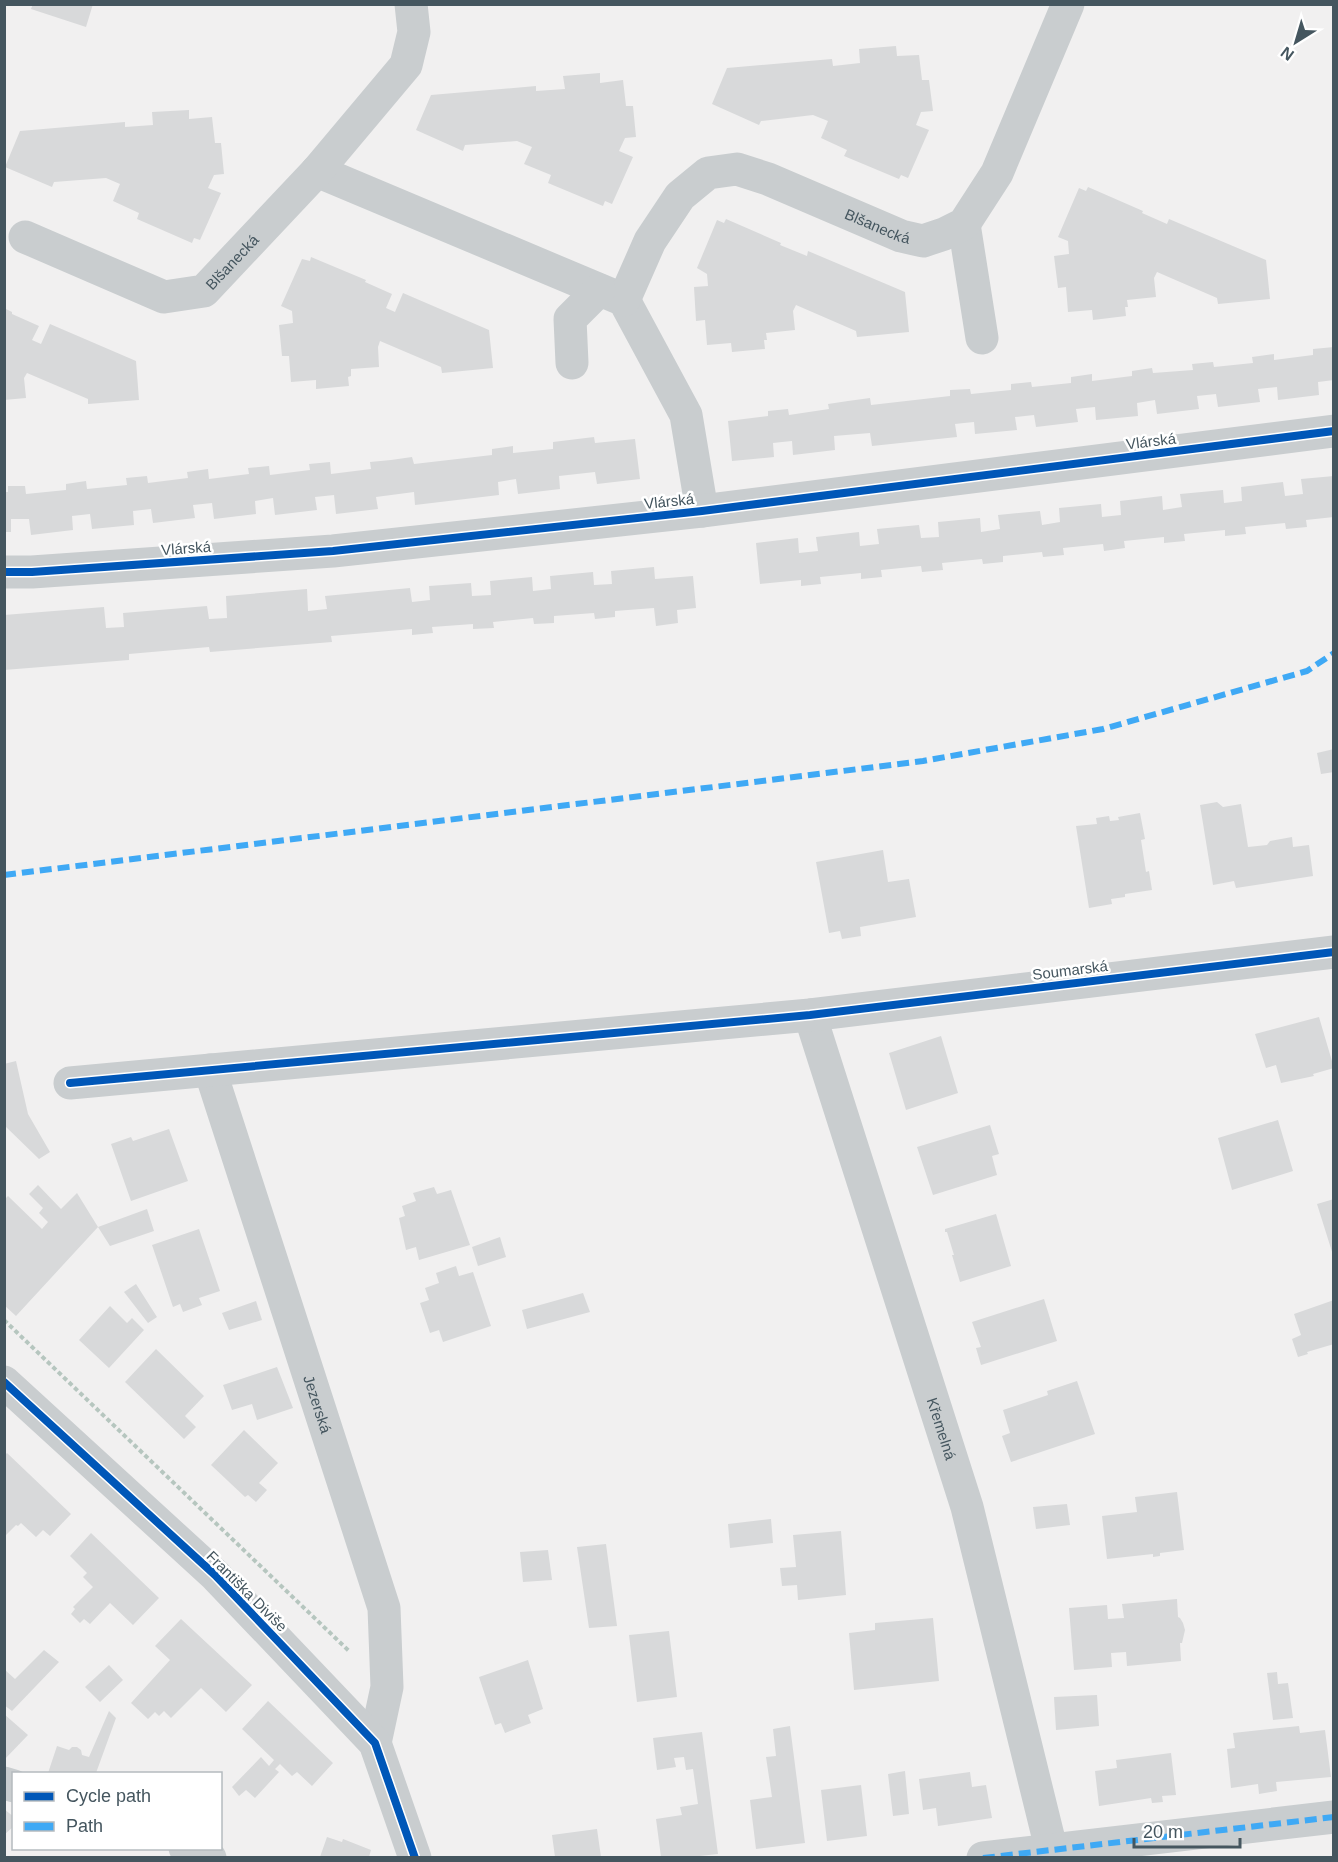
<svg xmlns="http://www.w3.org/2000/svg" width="1338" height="1862" font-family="Arial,sans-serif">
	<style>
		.building { fill: #d8d9da }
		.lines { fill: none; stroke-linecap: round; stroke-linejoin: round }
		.path { stroke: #b6c6bf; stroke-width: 4; stroke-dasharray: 4.5 3; stroke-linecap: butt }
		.minor { stroke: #c9cdcf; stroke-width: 33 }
		.quiet { stroke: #3fa9f5; stroke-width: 6; stroke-dasharray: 12 6; stroke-linecap: butt }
		.cycleway-casing { stroke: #fff; stroke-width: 11 }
		.cycleway { stroke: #0057b8; stroke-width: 8 }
		.labels { text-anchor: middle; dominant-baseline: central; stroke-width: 5; stroke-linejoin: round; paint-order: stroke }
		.street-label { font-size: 15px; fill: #45565f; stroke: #fff }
	</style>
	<rect width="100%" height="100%" fill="#f1f0f0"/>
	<!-- building -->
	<path class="building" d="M33,4H93L86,27L31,9Z
		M896,46L897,56L919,55L922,80H929L933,111L921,112L916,125L929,130L908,178L901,175L899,179L844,156L847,150L821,138L828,121L813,115L761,121L759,125L712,104L727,68L832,59L833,66L860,63L859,49Z
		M600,73V83L623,80L626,106H633L636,137L625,138L619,151L633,157L612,204L605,201L603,206L548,183L551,175L524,164L532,147L517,141L465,145L463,151L416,130L431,95L536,86V91L565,89L563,76Z
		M189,110V119L212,117L215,143H221L224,174L214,175L208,188L221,193L200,240L194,238L192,243L137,219L139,213L113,201L120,184L106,178L54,182L52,187L5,167L20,131L125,122V127L153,125L152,112Z
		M1088,187L1143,211L1142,213L1167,224L1169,219L1266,260L1270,299L1218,304L1217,298L1157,272L1154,278L1156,297L1127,300L1128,307H1125L1126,316L1093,320L1092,310L1068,312L1066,287L1058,288L1054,256L1069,254L1068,241L1058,237L1079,188L1086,191Z
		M726,219L781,243L780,245L807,256L808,251L905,292L909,332L857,337L856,331L796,305L793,311L795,330L766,333L767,340H764L765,349L732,352L731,343L707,345L705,320L696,321L694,287L708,286L707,274L697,268L717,220L724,223Z
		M311,257L366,280L365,282L392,294L386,308L395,312L403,293L489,330L493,368L442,373L441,367L380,341L378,347L379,367L351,369V376L348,377L349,386L316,389V380L291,382L289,356H282L279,325L293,323L292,311L281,306L302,259L310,261Z
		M4,308L12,312V314L39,326L32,340L41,344L50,324L136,361L139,400L88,404V399L27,373L24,378L26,398L4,400Z
		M1334,347V380L1318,382L1319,395L1278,400L1277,387L1258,389L1260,402L1218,407L1216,394L1197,396L1199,409L1157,414L1155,400L1137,403L1138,416L1096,420L1095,407L1085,408L1076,409L1078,422L1036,427L1034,415L1015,417L1017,430L975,434L974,422L964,423L955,424L957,437L872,446L870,433L834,436L835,450L793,455L792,441L782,442L773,443L774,457L732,461L728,421L768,416V411L788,409L789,415L829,409L828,404L848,401L870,398L871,405L950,396V390L970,389L971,394L1011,390V384L1031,382L1032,387L1071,383V377L1092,374V381L1132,376V371L1152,368L1153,373L1193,370L1192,364L1213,362L1214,367L1253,363L1252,357L1274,354V360L1313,355V349Z
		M594,437L595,443L635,439L640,479L597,484L595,472L559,476L560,489L518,494L516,479L498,482L499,495L415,505L414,492L376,497L378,509L336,514L334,495L315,497L317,510L275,515L273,498L255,501L256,514L214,519L212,503L193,505L195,518L153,523L151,509L133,511L134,525L92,529L90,514L72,516L73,530L31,535L29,519H11V532H4V492H8V486H25L26,494L66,490V484L86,481L87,489L127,485L126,478L147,476L148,483L188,478L187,472L208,469L209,479L249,474L248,468L269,466L270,475L310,470L309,464L330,462L331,474L371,469L370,462L391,460L412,457L414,464L492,455V449L513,446V453L553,449V442Z
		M1334,476V517L1306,520L1307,527L1286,529L1285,523L1245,527L1246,534L1225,536V530L1184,534L1185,541L1164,543V537L1124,541L1125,548L1104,551L1103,544L1063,548L1064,555L1043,557L1042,552L1003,556V562L983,564L982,559L942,563L943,570L922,572L921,566L881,570L882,577L861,579V573L820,577L821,584L801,586V580L760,584L756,543L798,538L799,553L818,551L816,537L859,532L860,546L879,544L877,529L919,525L921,538L939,537L938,522L980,518L981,532L1000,529L998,515L1040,511L1042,525L1060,522L1059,508L1101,504L1102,517L1121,515L1120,501L1162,496L1163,510L1182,507L1180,494L1223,490L1224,503L1242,501L1241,487L1283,482L1285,496L1303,494L1301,479Z
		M654,567L655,579L693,576L696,608L677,610L678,623L656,626L654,608L615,611V617L595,619L594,613L554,616V623L534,624L533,618L493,622L494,628L473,629V624L432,627L433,633L412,635V629L331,636L332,642L270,647L210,652L209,647L129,654V660L4,670V615L104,607L106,628L124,627L123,613L207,606L209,619L227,618L226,596L307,589L308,611L327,609L325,596L410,588L412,602L430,600L429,586L471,583L472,596L491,595L490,581L532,577L533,591L551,589L550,576L593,572L594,585L612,584L611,571Z
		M1334,749V772L1321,774L1317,753Z
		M1217,802L1223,807L1241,804L1248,847L1267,845L1270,841L1292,837L1293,847L1309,845L1313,876L1236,888L1234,881L1213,885L1200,805Z
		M1140,813L1145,839L1141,840L1146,872L1149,871L1152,890L1125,894V897L1111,899L1112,904L1089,908L1076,826L1097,824L1096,818L1109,816L1110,821L1119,820L1118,817Z
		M883,850L888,882L909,879L916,917L860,927L861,936L842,939L840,931L829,933L816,862Z
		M1319,1017L1334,1068L1313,1074L1314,1076L1281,1083L1276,1065L1266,1068L1255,1034Z
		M941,1036L958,1093L906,1110L889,1053Z
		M16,1061L28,1114L50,1152L39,1159L4,1125V1064Z
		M1278,1120L1293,1171L1232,1190L1218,1138Z
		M990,1125L999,1154L992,1156L997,1175L933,1195L917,1147Z
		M169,1129L188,1181L131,1201L111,1144L131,1137L133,1141Z
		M38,1185L61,1209L77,1193L98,1227L16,1316L4,1305V1200L8,1196L42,1229L48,1222L39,1213L43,1208L29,1194Z
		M434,1187L437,1194L451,1190L470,1245L419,1260L416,1247L406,1250L399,1218L405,1216L402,1206L416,1201L413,1193Z
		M1334,1199V1254L1333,1255L1317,1204Z
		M147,1209L154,1231L110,1246L98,1227Z
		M996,1214L1011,1266L960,1282L952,1255H954L947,1232H945V1229Z
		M199,1229L220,1291L199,1298L202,1305L183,1312L180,1304L173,1307L152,1245Z
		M500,1237L506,1257L478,1266L472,1247Z
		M456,1266L459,1276L473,1272L491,1326L443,1342L439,1330L430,1333L420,1303L429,1300L425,1288L439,1283L436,1273Z
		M136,1284L157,1317L148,1323L124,1292Z
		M583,1293L590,1312L527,1329L522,1310Z
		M1044,1299L1057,1341L981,1365L976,1348L981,1347L972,1322Z
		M1334,1300V1344L1307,1352L1308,1354L1298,1357L1292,1339L1301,1335L1294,1314Z
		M256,1301L262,1320L229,1330L222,1313Z
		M110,1306L127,1323L132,1318L144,1330L109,1368L79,1340Z
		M156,1349L204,1396L185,1416L196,1427L184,1439L125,1382Z
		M277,1367L293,1408L257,1420L252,1404L232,1410L223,1385Z
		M1077,1381L1095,1434L1011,1462L1002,1436L1010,1433L1003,1410L1048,1395L1047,1391Z
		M244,1430L278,1463L259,1483L267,1490L256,1502L248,1495L245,1497L211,1465Z
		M7,1453L71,1514L50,1536L43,1530L36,1537L21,1523L18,1526L16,1525L4,1537V1456Z
		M1177,1492L1184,1550L1160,1553V1556L1153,1557V1554L1107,1559L1102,1516L1137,1512L1135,1497Z
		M1067,1504L1070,1525L1036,1529L1033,1507Z
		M771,1519L773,1543L730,1548L728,1524Z
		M841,1531L846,1595L798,1600L797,1585L782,1586L780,1568L796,1567L793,1535Z
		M91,1533L159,1598L133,1625L110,1603L90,1624L84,1619L80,1623L71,1614L75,1609L73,1607L93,1587L83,1577L87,1573L70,1556Z
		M606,1544L617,1626L589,1628L577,1547Z
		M548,1550L552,1580L523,1582L520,1552Z
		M1177,1599L1178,1617L1180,1618L1183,1623L1185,1630L1182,1643H1180L1181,1661L1127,1666L1126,1652L1111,1653L1112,1667L1074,1670L1069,1608L1107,1605L1108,1619L1124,1618L1122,1604Z
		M933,1618L939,1681L854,1690L849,1633L875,1630V1623Z
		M181,1619L252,1685L226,1712L201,1688L171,1718L164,1711L159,1716L155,1712L148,1719L131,1703L170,1660L155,1646Z
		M669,1631L677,1697L637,1702L629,1635Z
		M44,1650L59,1662L12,1711L4,1705V1669L15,1679Z
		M528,1660L543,1709L528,1715L531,1723L505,1733L501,1723L495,1725L479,1677Z
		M109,1665L123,1680L100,1702L85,1687Z
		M1277,1672L1278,1684L1288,1683L1293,1718L1273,1720L1267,1673Z
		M1097,1695L1099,1726L1056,1730L1054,1697Z
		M268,1701L333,1763L312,1786L297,1772L292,1776L280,1764L275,1769L279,1772L255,1798L246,1790L239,1796L232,1787L261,1757L269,1766L274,1760L242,1729Z
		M109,1711L116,1718L96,1773H48L57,1746L69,1750L72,1747H77L81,1750L82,1755L89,1757Z
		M4,1714L28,1735L4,1760Z
		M790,1726L805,1843L756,1849L750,1800L772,1797L766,1757L776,1756L773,1729Z
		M1299,1726L1300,1733L1325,1730L1331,1777L1276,1782L1277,1791L1259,1794L1258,1784L1231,1788L1227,1749L1235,1748L1233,1733Z
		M702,1732L718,1854L690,1857H661L656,1819L682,1815L680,1807L698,1804L693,1769L686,1770L684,1757L674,1758L676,1767L657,1770L653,1738Z
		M1171,1753L1176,1795L1162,1796L1163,1802L1152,1803L1151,1798L1099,1806L1095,1771L1117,1768L1116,1760Z
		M905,1771L909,1814L893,1816L888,1774Z
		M970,1772L972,1787L986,1785L992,1818L938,1826L936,1808L923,1810L919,1779Z
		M861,1785L867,1836L827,1841L821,1790Z
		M4,1809L14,1817V1826L4,1835Z
		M597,1829L601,1857H555L552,1835Z
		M327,1837L342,1842L343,1839L371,1850L369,1857H320Z"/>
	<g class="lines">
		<!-- path -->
		<path class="path" d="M4,1320L350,1652"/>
		<!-- minor -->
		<g class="minor">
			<path d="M317,171L624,300L686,415L702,511"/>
			<path d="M964,224L982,338"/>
			<path id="s1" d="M25,237L164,297L204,291L317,171L406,65L414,32L411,4"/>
			<path id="s2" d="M624,300L650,241L680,196L708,173L737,169L768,179L901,236L923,241L944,234L964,224L997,173L1068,4"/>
			<path d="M572,363L570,319L599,290"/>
			<path d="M4,572H32L333,551L702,511L1334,431"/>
			<path id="s3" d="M810,1015L967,1507L1051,1848"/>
			<path id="s4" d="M210,1070L384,1608L387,1687L375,1743"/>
			<path d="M70,1083L810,1015L1334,952"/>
			<path d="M4,1382L215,1575L375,1743L415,1858"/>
			<path d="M4,1783L14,1786"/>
			<path d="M185,1848L210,1858"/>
			<path d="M983,1858L1334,1817"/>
		</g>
		<!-- quiet -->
		<path class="quiet" d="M4,875L923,761L1103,729L1307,671L1334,653
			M983,1858L1334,1817"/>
		<!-- cycleway casing -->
		<g class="cycleway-casing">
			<path id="cycleway" d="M4,572H32L333,551L702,511L1334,431
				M70,1083L810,1015L1334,952
				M4,1382L215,1575L375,1743L415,1858"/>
		</g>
		<!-- cycleway -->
		<use href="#cycleway" class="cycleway"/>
	</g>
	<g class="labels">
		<!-- street labels -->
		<g class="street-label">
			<text stroke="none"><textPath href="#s2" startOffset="336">Blšanecká</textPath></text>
			<text stroke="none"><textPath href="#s1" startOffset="232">Blšanecká</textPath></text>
			<text transform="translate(1151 441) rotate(-7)">Vlárská</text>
			<text transform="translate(669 501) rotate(-6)">Vlárská</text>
			<text transform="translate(186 548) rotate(-4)">Vlárská</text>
			<text transform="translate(1070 970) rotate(-7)">Soumarská</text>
			<text stroke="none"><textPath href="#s4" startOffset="351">Jezerská</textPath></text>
			<text stroke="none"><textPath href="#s3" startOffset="434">Křemelná</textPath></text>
			<text transform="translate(247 1591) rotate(45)">Františka Diviše</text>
		</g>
	</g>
	<!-- border -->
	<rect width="1338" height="1862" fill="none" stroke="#45565f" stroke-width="12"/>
	<!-- legend -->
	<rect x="12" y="1772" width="210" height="78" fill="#ffffff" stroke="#b5bbbf" stroke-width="1.5"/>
	<rect x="24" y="1792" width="30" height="9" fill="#0057b8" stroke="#b5bbbf" stroke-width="1.5"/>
	<text x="66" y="1802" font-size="18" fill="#45565f">Cycle path</text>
	<rect x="24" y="1822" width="30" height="9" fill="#3fa9f5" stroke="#b5bbbf" stroke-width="1.5"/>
	<text x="66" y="1832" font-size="18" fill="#45565f">Path</text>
	<!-- north arrow -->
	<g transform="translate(1296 42) rotate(217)" stroke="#ffffff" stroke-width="4.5" paint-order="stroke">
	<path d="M0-4.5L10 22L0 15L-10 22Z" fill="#45565f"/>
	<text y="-9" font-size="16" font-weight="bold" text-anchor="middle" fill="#45565f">N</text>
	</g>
	<!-- scale -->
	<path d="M1134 1838v9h106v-9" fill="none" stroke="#45565f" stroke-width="3"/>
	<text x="1143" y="1838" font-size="18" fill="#45565f" stroke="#ffffff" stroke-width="4.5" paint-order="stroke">20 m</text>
</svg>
